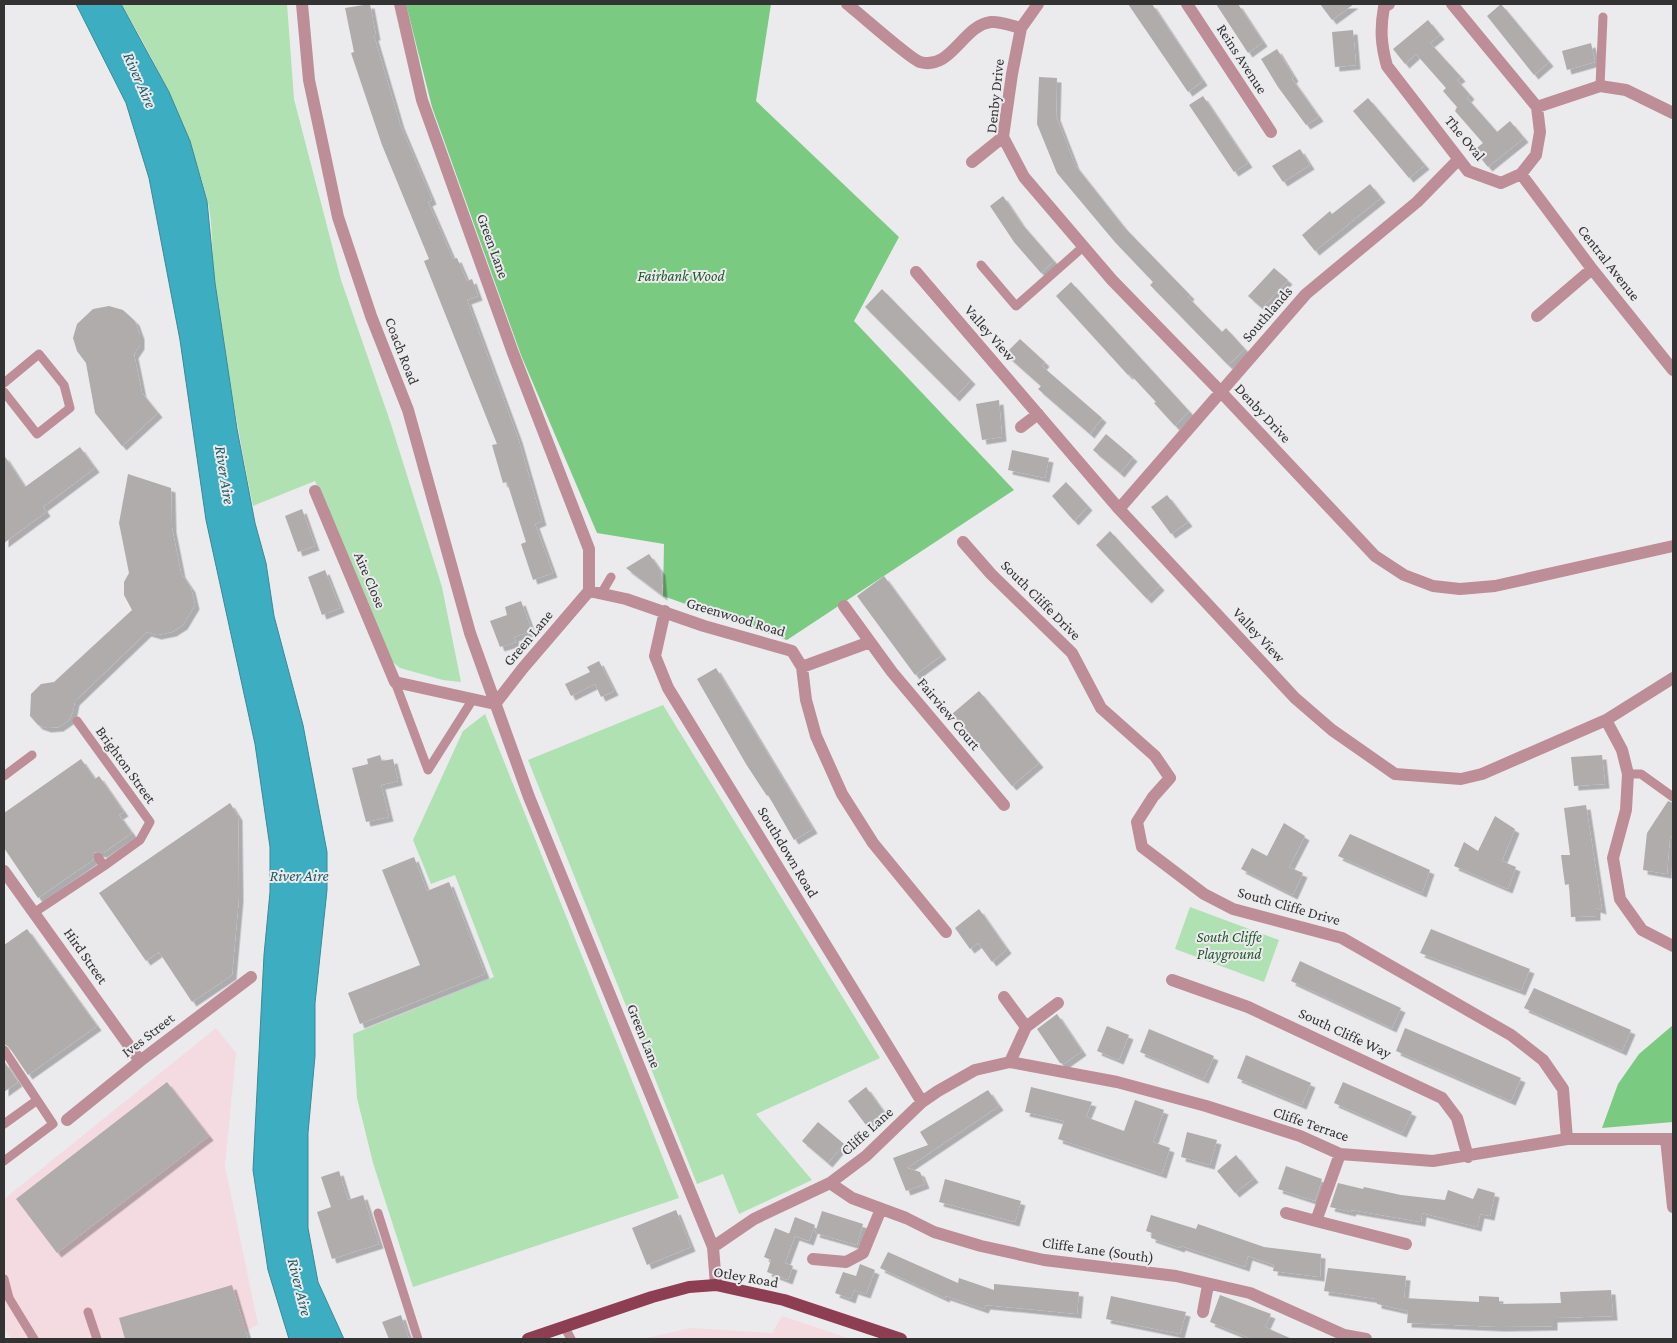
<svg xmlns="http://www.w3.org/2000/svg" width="1677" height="1343" font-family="'Crimson Pro',serif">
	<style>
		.commercial { fill: #f4dae1 }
		.green { fill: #afe1b2 }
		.forest { fill: #7bca82 }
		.water { fill: #3daec2; stroke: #3a8997 }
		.building { fill: #b0acac; filter: url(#shadow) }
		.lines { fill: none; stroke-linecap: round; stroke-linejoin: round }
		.lane { stroke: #bd8e97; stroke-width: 9 }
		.street { stroke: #bd8e97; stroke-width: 12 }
		.primary { stroke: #8e3e52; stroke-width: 12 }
		.labels { text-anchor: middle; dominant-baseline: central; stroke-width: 4; stroke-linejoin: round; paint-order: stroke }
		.street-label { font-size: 15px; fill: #333334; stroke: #ebebee }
		.park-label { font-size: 15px; font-style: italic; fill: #215728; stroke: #ebebee }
		.water-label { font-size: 16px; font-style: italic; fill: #1e5b66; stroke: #ebebee }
	</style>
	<defs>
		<filter id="shadow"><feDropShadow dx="4.5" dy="4.5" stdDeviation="0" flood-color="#0004"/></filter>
	</defs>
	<rect width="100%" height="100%" fill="#ebebee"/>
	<!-- commercial -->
	<path class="commercial" d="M216,1028L236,1053L225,1166L258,1324L235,1339H12L4,1329V1199Z
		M782,1316L851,1339H642L691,1328L772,1333Z"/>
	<!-- green -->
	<path class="green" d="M121,4H287L294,99L341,280L390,421L442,587L461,682L443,680L400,668L384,655L315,481L253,506C238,433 226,359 215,285C211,257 214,226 207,198C188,128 158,65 121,4Z
		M663,705L880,1058L756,1114L812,1180L739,1214L723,1174L697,1184L528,760Z
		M485,714L679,1198L413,1287L373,1163L357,1098L353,1034L494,977L455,875L431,884L413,840L463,731Z
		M1190,907L1279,940L1264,982L1175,949Z"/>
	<!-- forest -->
	<path class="forest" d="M406,4H771L756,101L899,237L854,321L1014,490L787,640L663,596L664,544L597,533L521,355L432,107Z
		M1673,1025V1122L1602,1128L1618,1084L1639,1054Z"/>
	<!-- water -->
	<path class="water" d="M76,4H121L169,92L190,141L207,201L215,283L237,429L255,523L266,563L274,616L303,725L327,852V890L315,1003V1056L308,1133V1228L318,1282L344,1339H289L268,1270L253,1170L264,955L270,892V847L255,744L206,520L180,340L149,178L126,103Z"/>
	<!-- building -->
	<path class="building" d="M370,4L376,36H374L400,124L432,200L428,202L453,259L457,258L467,281L472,279L478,296L467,300L518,438L542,521L535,524L553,573L533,580L521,544L526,542L507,482L503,483L492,445L497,444L424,261L429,259L382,145L351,53L354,52L345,8Z
		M1128,4H1152L1203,81L1188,92Z
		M1216,4H1238L1263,42L1248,53Z
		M1320,4H1354L1332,20Z
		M1501,4L1549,62L1534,75L1487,16Z
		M1428,20L1440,35L1430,43L1461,77L1457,80L1470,95L1467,98L1497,132L1510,121L1524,138L1488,167L1474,150L1483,143L1455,111L1457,107L1443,91L1446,88L1416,54L1405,64L1393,49Z
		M1353,30L1356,65L1335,67L1332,32Z
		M1591,43L1595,62L1567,70L1562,51Z
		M1277,49L1294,77L1292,79L1319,117L1306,125L1278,87L1261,59Z
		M1039,77L1057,78L1056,116L1075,165L1124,227L1190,295L1188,297L1222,332L1226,328L1245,349L1228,365L1150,285L1153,282L1114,241L1057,173L1037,124Z
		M1203,96L1248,163L1234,172L1189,105Z
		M1368,98L1425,165L1409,178L1353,111Z
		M1300,149L1310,165L1283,182L1272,166Z
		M1370,184L1381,198L1315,251L1302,235L1330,211L1332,214Z
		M1003,196L1021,223L1054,261L1041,273L1014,242L990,206Z
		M1274,268L1288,280L1262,308L1248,296Z
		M1071,282L1189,411L1175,426L1154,403L1156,402L1130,374L1128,375L1056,296Z
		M882,289L971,380L955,397L865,307Z
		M109,306L123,310L135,321L140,335V345L134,354L142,393L158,413L122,446L95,413L86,363L77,351L73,338L77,324L93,309Z
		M1020,339L1045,362L1042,366L1102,418L1090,434L1038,389L1041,386L1005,354Z
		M999,400L1002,437L982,440L976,404Z
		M1106,434L1133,457L1120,473L1093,450Z
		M80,447L95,468L43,507L46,512L4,543V455L25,487Z
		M1012,450L1049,458L1045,478L1008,470Z
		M128,474L171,488L172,528L181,573L191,588L195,605L183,625L172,632L157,635L147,632L75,701L73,711L69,720L59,727L47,728L38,725L30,716L31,694L41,684L54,682L132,610L124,595V582L129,573L119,523Z
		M1066,482L1088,506L1074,521L1052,496Z
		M1167,495L1188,522L1171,534L1151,507Z
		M302,509L315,546L298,552L285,516Z
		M1110,531L1160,586L1147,599L1096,545Z
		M649,554L661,571L663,596L626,568Z
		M325,570L340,608L322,615L308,577Z
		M884,576L942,655L915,675L857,596Z
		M521,601L532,631L514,637L516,642L500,647L490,621L507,615L505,607Z
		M599,661L614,691L601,697L595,684L571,696L565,684L590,672L587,667Z
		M716,668L813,829L794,840L768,795L767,796L746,764L697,679Z
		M979,691L1039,763L1012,786L952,714Z
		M380,755L382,761L393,759L398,781L381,785L389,817L366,822L352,768L368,764L367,759Z
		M1602,755L1605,784L1574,786L1571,757Z
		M81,759L95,779L99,776L124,812L119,815L132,833L103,853L94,852L93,860L38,898L4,848V813Z
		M1668,801L1673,803V838L1670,836L1667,874L1643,870L1647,833Z
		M230,803L238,816L239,897L232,975L192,1002L159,952L146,961L99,893Z
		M1586,805L1602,910L1596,908V916L1571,917L1569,884L1565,885L1561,855H1570L1564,808Z
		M1495,816L1515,829L1502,861L1516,867L1508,889L1454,866L1464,842L1478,851Z
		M1284,823L1305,836L1289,867L1303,873L1293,895L1241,869L1252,848L1267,856Z
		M1350,834L1430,870L1422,893L1338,856Z
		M414,857L427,891L449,882L485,974L360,1024L348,993L420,965L382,870Z
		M979,909L1007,949L992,962L978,943L970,949L955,928Z
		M27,929L97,1026L28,1075L9,1047L4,1044V945Z
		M1431,929L1530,969L1521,991L1420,953Z
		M1300,961L1401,1008L1392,1028L1291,981Z
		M1534,988L1631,1030L1622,1051L1524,1008Z
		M1057,1014L1082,1051L1064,1064L1060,1063L1037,1029Z
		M1107,1026L1129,1035L1119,1060L1097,1051Z
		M1405,1028L1521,1078L1511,1101L1396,1051Z
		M1149,1029L1214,1056L1204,1079L1140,1052Z
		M1246,1055L1311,1083L1302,1105L1237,1078Z
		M4,1061L18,1082L4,1092Z
		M167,1082L209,1136L57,1253L16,1199Z
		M1343,1082L1412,1112L1402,1133L1334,1103Z
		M866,1087L884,1112L866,1125L848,1101Z
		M1031,1087L1092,1102L1086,1117L1124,1131L1135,1100L1164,1110L1153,1142L1170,1148L1162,1174L1058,1139L1064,1121L1025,1112Z
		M988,1090L999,1106L907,1168L920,1172L925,1184L906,1191L893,1158L928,1145L920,1132Z
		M818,1122L844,1144L828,1163L802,1141Z
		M1187,1132L1217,1140L1210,1165L1181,1157Z
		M1236,1155L1254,1178L1235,1193L1217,1171Z
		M1286,1166L1322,1179L1315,1201L1278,1189Z
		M339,1171L348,1200L363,1195L379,1244L332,1259L317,1212L331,1207L321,1177Z
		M945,1179L1021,1201L1015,1222L939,1202Z
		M1338,1183L1363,1189L1364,1187L1401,1195L1445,1200L1448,1190L1473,1199L1478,1188L1495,1193L1490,1216L1480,1214L1477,1227L1422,1213L1421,1222L1352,1210L1351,1212L1330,1207Z
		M676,1210L691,1247L647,1265L632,1228Z
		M822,1211L863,1224L857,1245L815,1233Z
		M1151,1215L1196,1229L1198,1224L1264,1247L1321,1254L1320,1277L1273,1271L1274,1265L1248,1256L1245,1267L1181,1246L1180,1248L1151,1238L1152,1233L1146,1231Z
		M795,1217L815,1225L809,1241L789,1234Z
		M775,1228L795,1236L785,1263L793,1266L788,1280L767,1272L771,1260L764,1257Z
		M888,1252L958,1283L959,1278L994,1290V1284L1079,1292L1077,1314L986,1305L984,1309L946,1296L945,1298L880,1268Z
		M860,1264L875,1270L866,1294L854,1290L851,1299L835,1293L843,1272L856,1276Z
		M1328,1268L1406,1276L1404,1298L1479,1302V1296L1499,1297V1304L1561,1303L1560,1292L1611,1290L1613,1316L1553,1318V1326L1501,1327L1407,1323L1408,1311L1377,1304V1299L1324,1291Z
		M232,1285L248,1339H125L119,1318Z
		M1220,1295L1271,1314L1265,1327L1292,1339H1252L1210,1322Z
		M1111,1296L1186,1312L1180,1334L1106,1319Z
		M401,1315L409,1339H389L382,1322Z"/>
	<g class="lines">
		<!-- lane -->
		<path class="lane" d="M1600,86L1603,17
			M981,265L1016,306L1083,247
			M4,383L39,354L64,385L70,408L37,434L4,392
			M601,594L611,577
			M395,682L428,770
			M77,721L150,822L140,840L104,866
			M428,770L473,699
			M1628,774H1641L1673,797
			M4,776L32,755
			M35,912L104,866L98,857
			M4,1050L53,1124L4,1161
			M4,1124L36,1101
			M378,1213L418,1339
			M4,1279L9,1298L34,1339
			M88,1312L97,1339
			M564,1326L571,1339"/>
		<!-- street -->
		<path class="street" d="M302,4L309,80L338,217L371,316L408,410L470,633L529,797L713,1247L716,1285
			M400,4L422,100L513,353L589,549V591L523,668L495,704
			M847,4C859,13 910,59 920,62C951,71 963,25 991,22C1000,21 1012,26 1021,28
			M1038,4L1021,28L1012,74L1003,137L1024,177L1112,280L1221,392L1375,556L1404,575L1433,586L1460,589L1495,586L1673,546
			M1187,4L1271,132
			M1389,4L1384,7C1380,29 1381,45 1387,66L1468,171L1501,183L1521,174L1536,155L1540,132L1537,107L1452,4
			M1537,107L1600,86L1626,90L1673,113
			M972,162L1003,137
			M1521,174L1592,269L1673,370
			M916,272L1119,509L1295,698L1332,730L1395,774L1461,779L1482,774L1606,720L1673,678
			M1537,316L1592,269
			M1021,427L1038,414
			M315,491L395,682L495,704
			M1119,509L1306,294L1417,202L1459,159
			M963,542L991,574L1072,653L1101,708L1155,756L1170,778L1153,797L1137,822L1142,847L1204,894L1233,909L1342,938L1511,1035L1543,1060L1563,1089L1567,1139
			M589,591L626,599L704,626L792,651L802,667L806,700L816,736L842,794L873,843L946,932
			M844,606L892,672L1004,805
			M665,611L655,656L668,688L922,1102
			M802,667L870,642
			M1606,720L1622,750L1628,774L1626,810L1613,858L1620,899L1642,930L1673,946
			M4,871L140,1061
			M1172,980L1248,1007L1442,1098L1457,1118L1468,1157
			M1004,997L1026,1027
			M1010,1062L1117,1082L1206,1106L1300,1136L1340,1154L1433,1161L1567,1139H1673
			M67,1120L140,1061L251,977
			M1666,1139L1673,1207
			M1340,1154L1316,1221L1406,1244
			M830,1183L852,1198L906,1218L934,1232L981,1246L1044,1260L1176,1276L1250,1293L1344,1335L1366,1339
			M1286,1213L1316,1221
			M713,1247L754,1219L830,1183L866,1156L922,1102L938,1091L975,1070L1010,1062L1026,1027L1058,1003
			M813,1259L846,1262L863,1253L881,1209
			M1203,1312L1208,1285"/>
		<!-- primary -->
		<path class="primary" d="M528,1339L652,1297L689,1287L716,1285L784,1300L901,1339"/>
	</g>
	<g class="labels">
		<!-- street labels -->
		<g class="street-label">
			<text transform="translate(1242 59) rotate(57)">Reins Avenue</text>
			<text transform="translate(995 96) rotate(-84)">Denby Drive</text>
			<text transform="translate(1465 138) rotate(50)">The Oval</text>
			<text transform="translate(493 246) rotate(70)">Green Lane</text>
			<text transform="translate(1609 263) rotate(52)">Central Avenue</text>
			<text transform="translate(1267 314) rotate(-49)">Southlands</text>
			<text transform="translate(990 333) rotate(49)">Valley View</text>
			<text transform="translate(402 351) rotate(69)">Coach Road</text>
			<text transform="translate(1263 413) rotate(47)">Denby Drive</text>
			<text transform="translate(370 580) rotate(67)">Aire Close</text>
			<text transform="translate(1041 600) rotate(45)">South Cliffe Drive</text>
			<text transform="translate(736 617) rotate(17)">Greenwood Road</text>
			<text transform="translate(1259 635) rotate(47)">Valley View</text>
			<text transform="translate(528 638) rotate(-50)">Green Lane</text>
			<text transform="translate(949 714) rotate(50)">Fairview Court</text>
			<text transform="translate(126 765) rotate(54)">Brighton Street</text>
			<text transform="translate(788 852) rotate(59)">Southdown Road</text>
			<text transform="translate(1289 906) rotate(16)">South Cliffe Drive</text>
			<text transform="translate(86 956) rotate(55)">Hird Street</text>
			<text transform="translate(1345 1033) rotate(25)">South Cliffe Way</text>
			<text transform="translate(148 1035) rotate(-38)">Ives Street</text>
			<text transform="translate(644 1036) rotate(68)">Green Lane</text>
			<text transform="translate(1311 1124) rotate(19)">Cliffe Terrace</text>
			<text transform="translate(867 1131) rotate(-42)">Cliffe Lane</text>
			<text transform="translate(1098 1250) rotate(8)">Cliffe Lane (South)</text>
			<text transform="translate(746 1277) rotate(10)">Otley Road</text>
		</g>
		<!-- park labels -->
		<g class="park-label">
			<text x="681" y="276">Fairbank Wood</text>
			<text x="1229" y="937">South Cliffe<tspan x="1229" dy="17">Playground</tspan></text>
		</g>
		<!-- water labels -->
		<g class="water-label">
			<text transform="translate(140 80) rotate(66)">River Aire</text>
			<text transform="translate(225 475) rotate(81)">River Aire</text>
			<text x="299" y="875">River Aire</text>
			<text transform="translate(300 1287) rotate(76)">River Aire</text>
		</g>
	</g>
	<!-- border -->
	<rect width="1677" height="1343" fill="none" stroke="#333334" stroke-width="10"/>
</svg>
